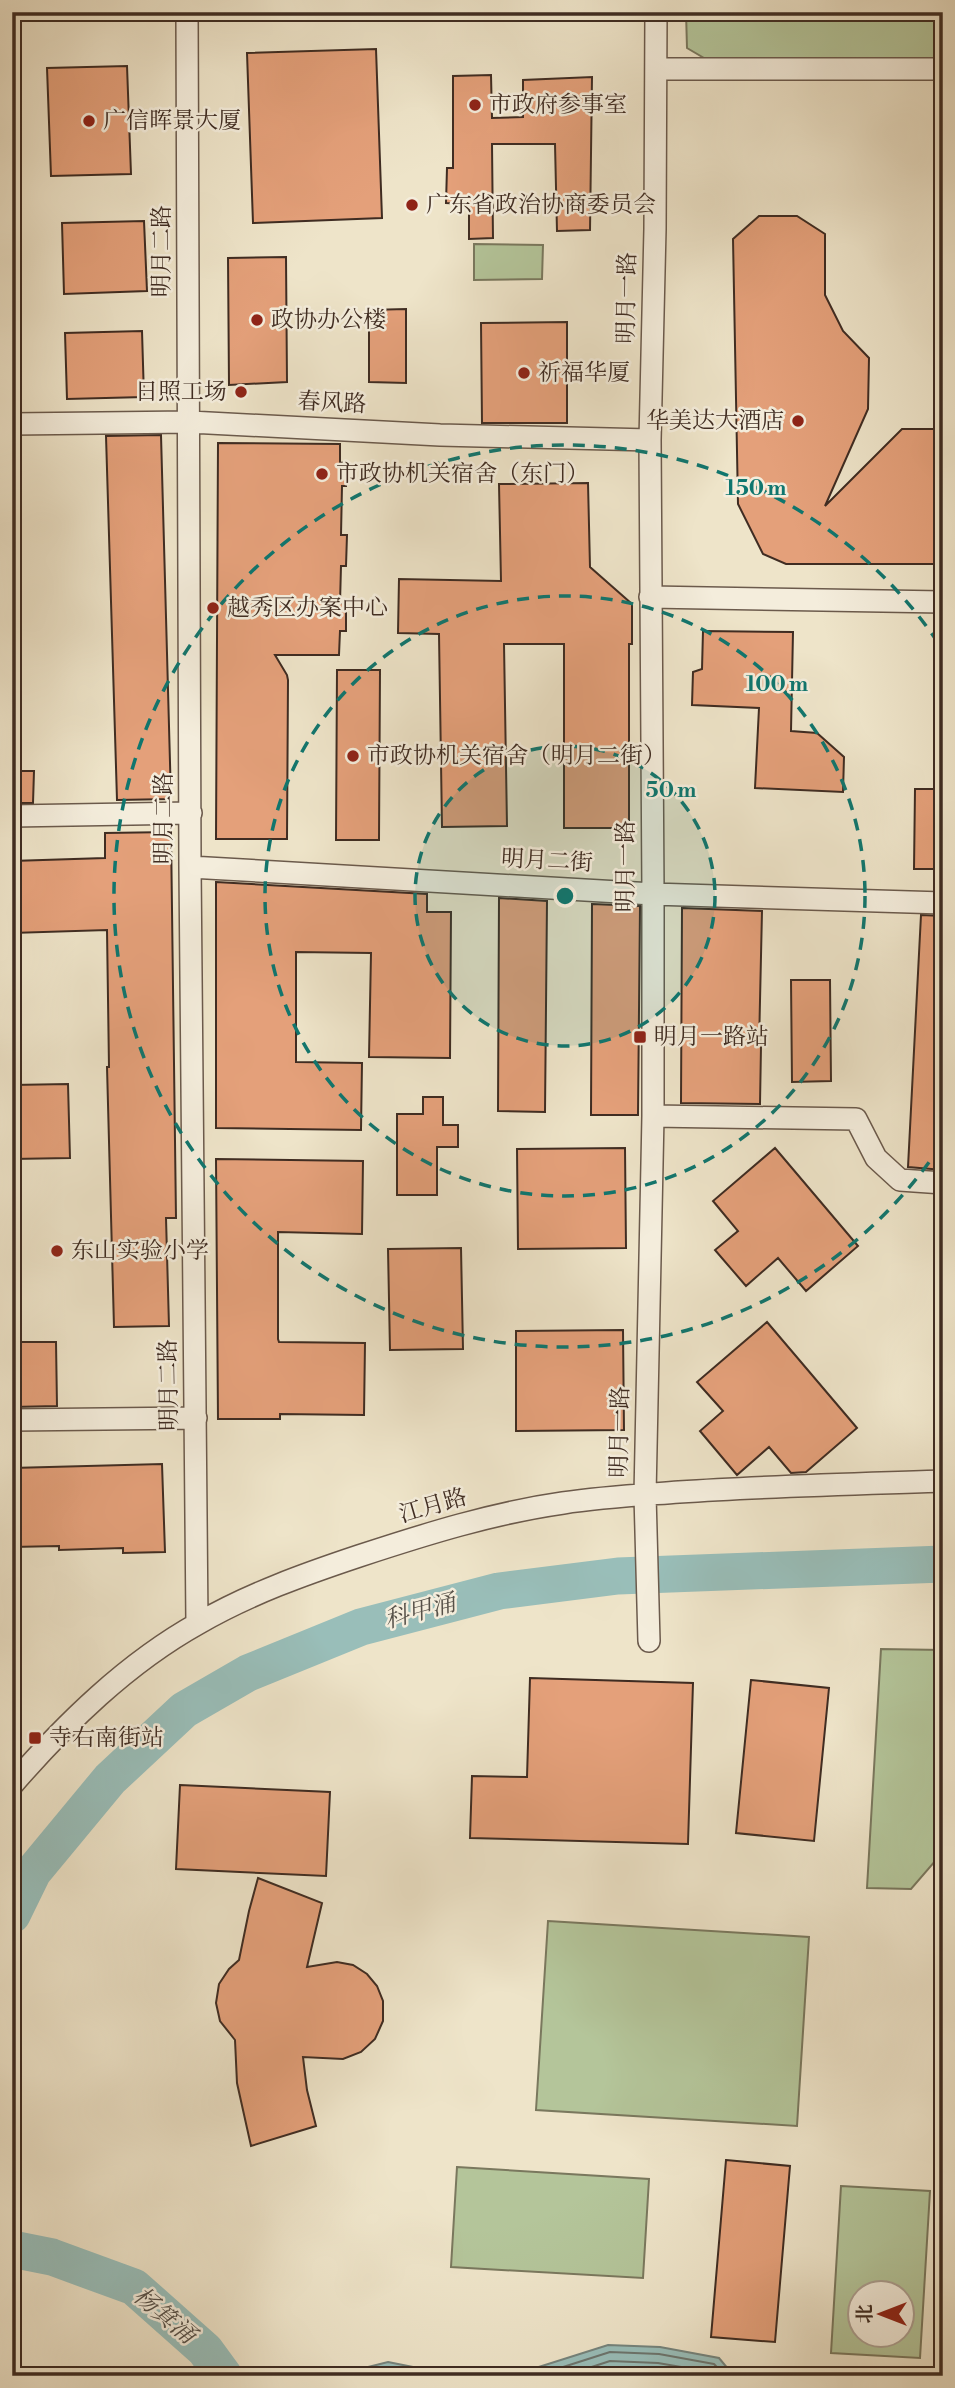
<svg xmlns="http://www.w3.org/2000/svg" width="955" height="2388" font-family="'Libre Bodoni','Noto Serif SC',serif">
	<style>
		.green { fill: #b4c59a; stroke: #7a785e; stroke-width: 2; fill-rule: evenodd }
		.water { fill: #99beb9; stroke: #75847d; stroke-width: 2 }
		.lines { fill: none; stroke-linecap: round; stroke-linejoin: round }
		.shore { stroke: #6c756e; stroke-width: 2 }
		.river { stroke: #99beb9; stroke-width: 37 }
		.building { fill: #e4a07a; stroke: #3f2c22; stroke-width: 2 }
		.minor-casing { stroke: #6b5a4c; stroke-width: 24 }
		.minor { stroke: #f4eddc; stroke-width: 21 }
		.ring { fill: none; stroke: #0f766e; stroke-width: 3.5; stroke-dasharray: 12 9 }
		.poi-dot { fill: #8f2418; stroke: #f4eddc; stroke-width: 2.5 }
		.labels { text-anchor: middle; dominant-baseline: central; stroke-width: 5; stroke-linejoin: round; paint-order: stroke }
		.poi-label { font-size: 23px; fill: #3f2c22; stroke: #f4eddc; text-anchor: start }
		.street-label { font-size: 23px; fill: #3f2c22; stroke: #f4eddc }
		.water-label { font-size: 24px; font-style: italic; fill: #565048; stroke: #f4eddc }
		.centre { fill: #0f766e; stroke: #f4eddc; stroke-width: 3.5 }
		.ring-label { font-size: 21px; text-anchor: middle; font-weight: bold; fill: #0f766e; stroke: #f4eddc; stroke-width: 5; stroke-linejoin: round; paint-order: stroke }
	</style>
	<rect width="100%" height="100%" fill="#eee4c9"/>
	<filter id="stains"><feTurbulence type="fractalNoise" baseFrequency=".00286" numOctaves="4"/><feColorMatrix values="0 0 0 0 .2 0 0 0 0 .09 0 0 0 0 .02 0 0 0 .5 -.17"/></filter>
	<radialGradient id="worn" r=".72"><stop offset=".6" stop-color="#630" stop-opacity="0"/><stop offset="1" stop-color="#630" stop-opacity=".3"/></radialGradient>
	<!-- green -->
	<path class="green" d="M686,12H943V63L716,65L687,48Z
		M474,244L543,245L542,279L474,280Z
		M881,1649L943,1650V1852L911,1889L867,1888Z
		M548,1921L809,1937L797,2126L536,2110Z
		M457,2167L649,2179L643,2278L451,2267Z
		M841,2186L930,2191L920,2358L831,2353ZM860,2294H902V2336H860Z"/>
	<!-- water -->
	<path class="water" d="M608,2345L660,2347L719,2358L734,2376H526V2371Z
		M388,2362L458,2376H345L344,2373Z"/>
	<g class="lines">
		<!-- shore -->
		<path class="shore" d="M535,2376L610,2352L659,2354L714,2364L725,2376
			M564,2376L610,2361L658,2363L710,2372L713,2376
			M598,2376C621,2368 648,2371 672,2376"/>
		<!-- river -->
		<path class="river" d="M12,1915L33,1872L110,1779L184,1710L248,1673L361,1627L499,1591L618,1576L943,1564
			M12,2249L52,2257L134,2287L205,2350L224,2376"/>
	</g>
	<!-- building -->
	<path class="building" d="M376,49L382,218L253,223L247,53Z
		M127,66L131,174L51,176L47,68Z
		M491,75L492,118L523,117V80L592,77L590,230L557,231L555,144H492L493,238L469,239V204L446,203L447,168H453V76Z
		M759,216H797L825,234V295L843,331L869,358L868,409L825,506L902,429H943V564H786L763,554L738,504L733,239Z
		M144,221L147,291L64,294L62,223Z
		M286,257L287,382L229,385L228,258Z
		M406,309V383L369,382V310Z
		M567,322V423H482L481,323Z
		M142,331L144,397L67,399L65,333Z
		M161,435L171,799L117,800L106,436Z
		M218,443L340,444V463L346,462V486H342L341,535H347L346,566H341L340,603L346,604V631H340L339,655H275L287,675L288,680L287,839H216Z
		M588,483L590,567L632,604V644H629V828H564V644H504L507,826L442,827L439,634L398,633L399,579L501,581L499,484Z
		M703,631L793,632L791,731L817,733L844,757L843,792L755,788L759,708L692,705L693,672L702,669Z
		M337,670H380L379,840H336Z
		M12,771H34L33,803H12Z
		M915,789H943V869H914Z
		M171,832L176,1218H166L169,1326L114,1327L107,1067H109L107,930L12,933V861L105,858V833Z
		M216,882L427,894V912H451L450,1058L369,1057L371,953L296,952V1062L362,1063L361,1130L216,1128Z
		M499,898L547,901L545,1112L498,1111Z
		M592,904L640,906L638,1115H591Z
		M682,908L762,911L759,1046H761L760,1104L681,1103Z
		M921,915L943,916V1170L908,1167Z
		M791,980H830L831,1081L792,1082Z
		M68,1084L70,1158L12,1159V1085Z
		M423,1097H443V1125H458V1147H437V1195H397V1114H423Z
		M625,1148L626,1248L518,1249L517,1149Z
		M775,1148L858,1246L806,1291L778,1258L746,1286L715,1250L738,1231L713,1201Z
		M216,1159L363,1161L362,1234L278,1232V1339L279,1342L365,1343L364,1415L280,1414V1419H218Z
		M461,1248L463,1349L390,1350L388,1249Z
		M767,1322L857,1428L806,1472L791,1473L769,1447L737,1475L700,1431L723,1411L697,1382Z
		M623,1330L624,1430L516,1431V1331Z
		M12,1342H56L57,1406L12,1407Z
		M162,1464L165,1552L123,1553V1548L59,1550V1546L12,1547V1468Z
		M530,1678L693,1683L688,1844L470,1838L472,1776L527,1777Z
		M751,1680L829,1688L814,1841L736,1833Z
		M180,1785L330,1792L326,1876L176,1869Z
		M258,1878L322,1903L307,1967L337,1962L353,1965L367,1974L377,1986L383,2001V2021L375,2039L361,2052L343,2059L303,2057L307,2090L316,2126L251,2146L237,2083L235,2040L220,2021L216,2003L219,1984L229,1969L239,1960L249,1911Z
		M726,2160L790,2166L775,2342L711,2337Z"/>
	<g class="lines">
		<!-- minor casing -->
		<g class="minor-casing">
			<path id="minor" d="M187,12L190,867L197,1624
				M657,69H943
				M12,424L190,422L440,435L650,440
				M650,597L943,602
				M12,816L191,813
				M190,867L653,894L943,903
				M653,1116L856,1119L876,1158L900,1180L943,1183
				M12,1420L196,1418
				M649,1641L645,1495L653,1116V894L650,440L655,229L656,12
				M12,1785C66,1723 127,1663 199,1623C249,1594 305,1574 359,1556C426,1534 493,1513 563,1503C602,1497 640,1495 679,1492C767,1486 855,1484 943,1481"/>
		</g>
		<!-- minor -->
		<use href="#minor" class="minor"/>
	</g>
	<!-- distance rings -->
	<circle cx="565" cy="896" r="150" fill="#0f766e" fill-opacity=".12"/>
	<g class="ring">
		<circle cx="565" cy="896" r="150"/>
		<circle cx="565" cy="896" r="300"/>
		<path d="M941 1145A451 451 0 1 1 941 647"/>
	</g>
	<!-- markers -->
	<g class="poi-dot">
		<circle cx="475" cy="105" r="7"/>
		<circle cx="89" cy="121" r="7"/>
		<circle cx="412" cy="205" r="7"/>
		<circle cx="257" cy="320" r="7"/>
		<circle cx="524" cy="373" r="7"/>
		<circle cx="241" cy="392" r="7"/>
		<circle cx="798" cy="421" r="7"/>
		<circle cx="322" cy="474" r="7"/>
		<circle cx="213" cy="608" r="7"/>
		<circle cx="353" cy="756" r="7"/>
		<rect x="633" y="1030" width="14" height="14" rx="3.5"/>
		<circle cx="57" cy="1251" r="7"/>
		<rect x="28" y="1731" width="14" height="14" rx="3.5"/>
	</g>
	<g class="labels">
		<!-- poi labels -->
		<g class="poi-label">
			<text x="489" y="105">市政府参事室</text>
			<text x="103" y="121">广信晖景大厦</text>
			<text x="426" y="205">广东省政治协商委员会</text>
			<text x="271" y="320">政协办公楼</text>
			<text x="538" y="373">祈福华厦</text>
			<text x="227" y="392" text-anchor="end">日照工场</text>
			<text x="784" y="421" text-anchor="end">华美达大酒店</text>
			<text x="336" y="474">市政协机关宿舍（东门）</text>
			<text x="227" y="608">越秀区办案中心</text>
			<text x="367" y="756">市政协机关宿舍（明月二街）</text>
			<text x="654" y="1037">明月一路站</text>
			<text x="71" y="1251">东山实验小学</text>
			<text x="49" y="1738">寺右南街站</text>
		</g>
		<!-- street labels -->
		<g class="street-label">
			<text transform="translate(162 251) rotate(-90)">明月二路</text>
			<text transform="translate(627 298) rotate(-89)">明月一路</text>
			<text transform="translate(332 403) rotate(3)">春风路</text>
			<text transform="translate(164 818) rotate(-90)">明月二路</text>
			<text transform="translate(547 861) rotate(3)">明月二街</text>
			<text transform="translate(626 866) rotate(-90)">明月一路</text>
			<text transform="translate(169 1385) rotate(-91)">明月二路</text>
			<text transform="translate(620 1432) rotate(-89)">明月一路</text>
			<text transform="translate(433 1506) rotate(-16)">江月路</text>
		</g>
		<!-- water labels -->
		<g class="water-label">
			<text transform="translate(420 1612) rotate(-15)">科甲涌</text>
			<text transform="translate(164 2316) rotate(40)">杨箕涌</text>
		</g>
	</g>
	<circle cx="565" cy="896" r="10" class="centre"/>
	<g class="ring-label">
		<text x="756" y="495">150 m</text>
		<text x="777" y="691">100 m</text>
		<text x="671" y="797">50 m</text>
	</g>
	<!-- margin -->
	<rect width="955" height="2388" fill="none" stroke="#eee4c9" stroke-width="42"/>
	<rect x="14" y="14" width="927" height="2360" fill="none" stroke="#3f2c22" stroke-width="3.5"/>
	<rect x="21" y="21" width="913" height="2346" fill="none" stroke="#3f2c22" stroke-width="2"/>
	<!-- north arrow -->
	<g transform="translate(881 2314) rotate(270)"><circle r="33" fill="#f4eddc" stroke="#aca092" stroke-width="2"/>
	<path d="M0-5L12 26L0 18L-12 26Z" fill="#8f2418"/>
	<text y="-10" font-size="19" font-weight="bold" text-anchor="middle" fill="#3f2c22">北</text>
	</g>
	<rect width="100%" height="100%" filter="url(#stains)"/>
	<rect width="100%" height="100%" fill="url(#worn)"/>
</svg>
